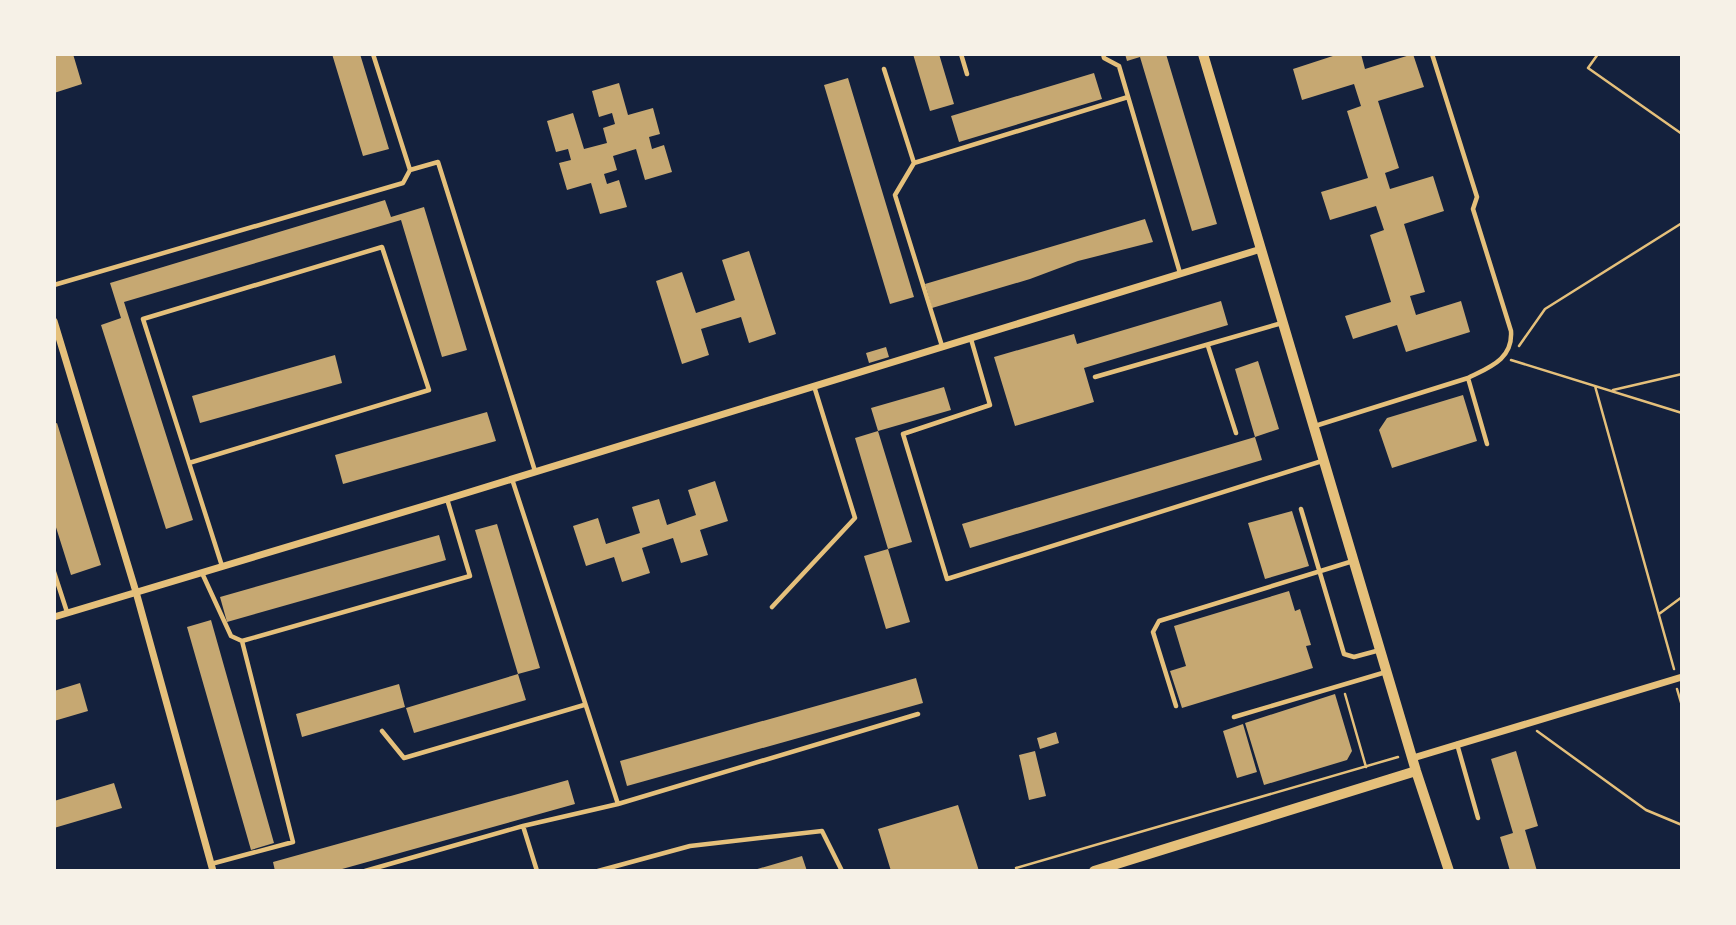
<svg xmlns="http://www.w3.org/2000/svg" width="1736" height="925" font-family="'Fira Sans Condensed',sans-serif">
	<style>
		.building { fill: #c6a872 }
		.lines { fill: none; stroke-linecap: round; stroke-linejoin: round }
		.path { stroke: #e5c07b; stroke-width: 2.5 }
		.service { stroke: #e5c07b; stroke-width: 4.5 }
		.minor { stroke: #e5c07b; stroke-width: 7 }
		.tertiary { stroke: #e5c07b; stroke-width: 10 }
	</style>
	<rect width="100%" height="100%" fill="#14213d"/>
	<!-- building -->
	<path class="building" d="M54,54H73L82,84L54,93Z
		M332,54H360L389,149L363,156Z
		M913,54H939L954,104L930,111Z
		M1125,54H1166L1217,224L1192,231L1140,57L1127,61Z
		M1339,54H1361L1365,69L1413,54L1424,87L1378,101L1399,168L1385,173L1390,189L1433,176L1444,211L1404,224L1425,292L1410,296L1416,315L1461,301L1470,332L1406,352L1397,325L1353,339L1345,316L1391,302L1370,235L1384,230L1376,206L1330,220L1321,192L1368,178L1347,111L1361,106L1354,84L1302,100L1293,69Z
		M1094,73L1102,99L959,142L951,116Z
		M848,78L914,297L890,304L824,85Z
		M619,83L628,115L653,108L660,134L649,137L652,149L664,145L672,172L645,180L636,149L613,156L617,170L604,174L607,184L619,180L627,207L600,214L591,183L567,190L559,163L571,160L568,149L556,152L547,121L573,113L584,149L607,143L603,128L615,124L612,113L599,117L592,91Z
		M385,200L391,217L424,207L467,350L442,357L401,220L124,302L193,520L166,529L101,325L121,318L110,283Z
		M1145,219L1153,242L1078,261L1030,279L932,308L925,284Z
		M749,251L776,334L749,343L741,317L701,329L709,355L682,364L656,281L682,272L696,313L735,300L722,260Z
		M1221,301L1228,325L1084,368L1094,402L1015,426L994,357L1074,334L1077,344Z
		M886,347L889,357L869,363L866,353Z
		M335,355L342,383L200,423L192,396Z
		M1258,361L1279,429L1255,437L1235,369Z
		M944,387L951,410L878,431L912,542L888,549L855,438L878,431L871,408Z
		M1463,395L1477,441L1392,468L1379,430L1387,418Z
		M487,412L496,441L343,484L335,455Z
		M57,423L101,565L71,575L54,521V424Z
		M1255,437L1262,460L970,548L962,524Z
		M715,481L728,521L700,530L708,555L681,563L673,538L642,548L650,573L622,582L614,557L586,566L573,526L598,518L606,544L640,533L632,507L659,499L667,525L696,515L688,490Z
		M1292,511L1309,566L1265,579L1248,523Z
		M497,524L540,668L518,674L475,530Z
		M439,535L446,560L227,622L220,597Z
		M888,549L910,622L886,629L864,556Z
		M1289,591L1295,611L1300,609L1311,645L1306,646L1313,668L1182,708L1170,671L1186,666L1174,626Z
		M211,620L274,843L251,850L187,627Z
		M518,674L526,700L414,733L406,708Z
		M916,678L923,703L627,786L620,761Z
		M80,683L88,711L54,721V691Z
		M399,684L405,707L302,737L296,714Z
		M1335,694L1352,751L1347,760L1264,785L1245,723Z
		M1243,724L1257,772L1237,778L1223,731Z
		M1056,732L1059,743L1040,749L1037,738Z
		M1035,751L1046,796L1029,800L1019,755Z
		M1516,751L1538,826L1525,830L1537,871H1510L1500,837L1513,833L1491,759Z
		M568,780L575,804L335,871H275L273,862Z
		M114,783L122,808L54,828V801Z
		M958,805L979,871H891L878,829Z
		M802,856L807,871H754V870Z"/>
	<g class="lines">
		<!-- path -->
		<path class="path" d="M1598,54L1588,68L1682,134
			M1519,346L1545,309L1682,223
			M1511,360L1682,413
			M1595,386L1674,669
			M1613,390L1682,374
			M1659,614L1682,597
			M1677,689L1682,706
			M1345,694L1366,767
			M1537,731L1646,810L1682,825
			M1016,868L1398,757"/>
		<!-- service -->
		<path class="service" d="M373,54L410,170L438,162L535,471
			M961,54L967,74
			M1103,54L1104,58L1119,66L1180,273
			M1432,54L1477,197L1473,209L1511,331C1513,359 1490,367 1468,378
			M884,69L914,163
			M54,285L403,183L410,170
			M971,339L990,405L903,434L947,579L1322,461
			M942,346L895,195L914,163L1128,97
			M1208,346L1236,433
			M1095,377L1282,323
			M1315,426L1468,378L1487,444
			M189,463L429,390L382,247L143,319L222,566
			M512,479L618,804L918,714
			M1301,509L1344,654L1354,657L1380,650
			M54,572L67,612
			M202,573L231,636L242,641
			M772,607L855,518L814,386
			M1176,706L1153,632L1159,621L1353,561
			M1234,717L1386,672
			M382,731L404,758L584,705
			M1457,744L1478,818
			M211,864L293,842L242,641L470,576L447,499
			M365,871L523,826
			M537,871L523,826L618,804
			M598,871L690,846L822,831L842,871"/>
		<!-- minor -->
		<path class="minor" d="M54,321L136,592L213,871
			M54,617L447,499L1261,249
			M1413,758L1682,677"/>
		<!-- tertiary -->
		<path class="tertiary" d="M1203,54L1416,771L1449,871
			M1094,871L1416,771"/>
	</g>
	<!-- border -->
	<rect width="1736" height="925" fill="none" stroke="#f6f1e7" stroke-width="112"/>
</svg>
